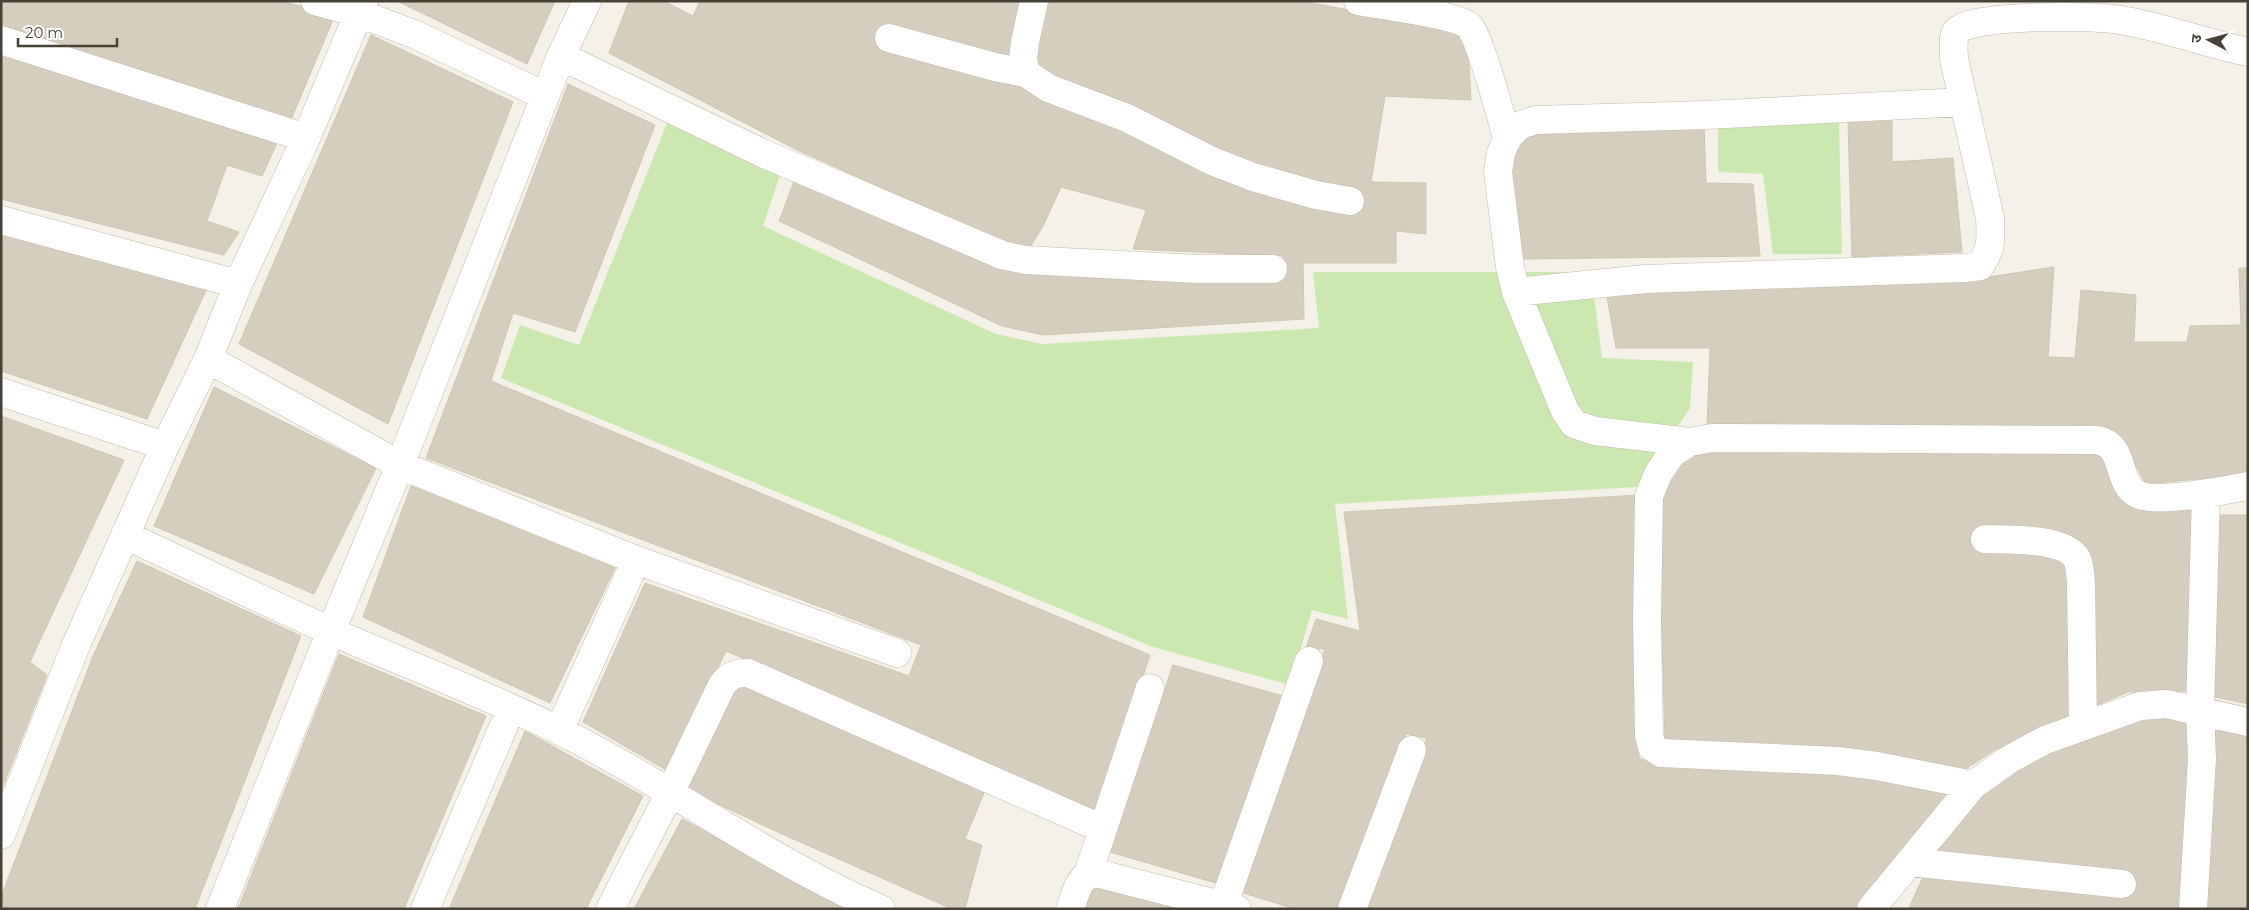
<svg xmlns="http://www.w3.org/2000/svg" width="2249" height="910" font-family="Montserrat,'Noto Sans Devanagari',sans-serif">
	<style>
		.green { fill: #cce8b1 }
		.building { fill: #d5cdbd; stroke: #d0c6b0 }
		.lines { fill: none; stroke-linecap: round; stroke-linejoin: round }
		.minor-casing { stroke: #c2bcad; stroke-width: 29 }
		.minor { stroke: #fff; stroke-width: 28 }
	</style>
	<rect width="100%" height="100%" fill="#f4f1e8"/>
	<!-- green -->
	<path class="green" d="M669,118L781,172L763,226L996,334L1042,344L1319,328L1313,272H1591L1602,358L1693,362L1690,408L1637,487L1335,504L1348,619L1312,610L1290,685L1153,647L501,378L520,325L579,345Z
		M1839,120L1842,254H1773L1763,174L1718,172V124Z"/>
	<!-- building -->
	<path class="building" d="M1,1H280L335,15L290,122L1,29Z
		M397,1H555L527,64Z
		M629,1H664L693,16L700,1H1025L1011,60L880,43L1025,89L1311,203L1361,209L1362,191L1320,187L1221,153L1046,74L1034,63L1046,1H1300L1453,29L1468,46L1471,100L1385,96L1371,182L1426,183V234L1396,231V263H1303L1304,319L1043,335L1002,326L779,221L795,179L1000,262L1282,278L1283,256L1133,249L1146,210L1061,187L1043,226L1029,249L1006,243L797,150L609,53Z
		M371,35L513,102L388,424L239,344Z
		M1,56L278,141L262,176L227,165L207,221L239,232L224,255L1,199Z
		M568,84L655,125L575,332L513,313L491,381L1150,655L1098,811L726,651L668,771L583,722L645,583L909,676L921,645L426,458Z
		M1892,119V162L1953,158L1962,252L1852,257L1848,122Z
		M1704,124L1706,183L1753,184L1760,256L1523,259L1509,162L1532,131Z
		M1,231L208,286L147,419L1,371Z
		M2054,267L2048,357L2075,358L2081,290L2136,295L2134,342H2187L2190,326L2241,325L2239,268H2248V474L2146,484L2123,442L2113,430L1707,428L1710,348H1616L1606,291L1982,278Z
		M214,387L376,468L314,594L154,526Z
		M1,416L124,460L30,662L47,675L1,791Z
		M2092,449L2106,456L2134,510L2198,506L2189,691L2128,692L2092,707L2087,557L2073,537L1979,527L2068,563L2070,717L1995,750L1961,772L1886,754L1665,740L1658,500L1665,480L1690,452Z
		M411,486L615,568L550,703L363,617Z
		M1639,495V759L1815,767L1952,790L1855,909H1365L1427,738L1406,734L1342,909H1295L1240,892L1325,649L1306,648L1316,619L1360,631L1344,512Z
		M2215,515H2248V704L2211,696Z
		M137,561L301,636L195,909H1V897L93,656Z
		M339,654L486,716L404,909H238Z
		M1173,665L1283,696L1219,884L1110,852Z
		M740,680L986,788L965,839L982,845L965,909H952L782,834L686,789Z
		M2142,716L2194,722L2183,909L1909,908L1926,870L1929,854L1981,793L2047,751Z
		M2211,729L2248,736V909H2205Z
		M525,731L643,796L586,909H449Z
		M682,819L849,909H634Z
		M1093,884L1195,909H1083Z"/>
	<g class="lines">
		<!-- minor casing -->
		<g class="minor-casing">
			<path id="minor" d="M315,1L358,13L414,34L545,96
				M1034,1L1025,42L1023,60L1026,73L1048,88L1127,118L1212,161L1253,177L1316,195L1350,201
				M1358,1C1379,5 1457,15 1469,26C1479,34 1502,120 1507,138
				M889,38L995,67L1026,73
				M1,40L306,138
				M561,56L762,153L1002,255L1025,260L1198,269H1273
				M1,220L238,284
				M1516,292L1645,279L1965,268L1980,266C1992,248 1991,239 1990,218L1954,59C1954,51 1952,40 1956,32C1967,14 2091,16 2114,19C2159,25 2203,43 2248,52
				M208,359L400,465L561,56L587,1
				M1,392L165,446
				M1690,442L1595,431L1574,424L1565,411L1516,292L1510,267L1498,172L1501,153L1507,138L1520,125L1536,120L1706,115L1964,102
				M125,535C194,567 263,601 333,632C408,665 485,694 558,730C669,785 767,860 881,909
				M1985,539C2008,540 2065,537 2077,559C2080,565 2080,575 2081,582L2083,725
				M559,731L636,560L897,653
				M1973,785L1877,766L1838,761L1661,753L1652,747L1649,735L1647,621L1649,496L1658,474L1672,453L1690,442L1712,438L2095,440C2127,443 2115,482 2137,494C2154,504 2226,490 2248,486
				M1,835L76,645L165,446L208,359L238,284L306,138L364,1
				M1910,862L2122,884
				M1088,874L1150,688
				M220,909L331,631L400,465L636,560
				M425,909L511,709
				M610,909L670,793L722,685C730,675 735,673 748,673L1103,829
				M1070,909C1076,893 1078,875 1096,873L1237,909
				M1222,909L1309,661
				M1352,909L1412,750
				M1871,909L1973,785L2010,759L2045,740L2140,706L2166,704L2248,722
				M2193,909L2202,759L2200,711L2206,493"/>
		</g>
		<!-- minor -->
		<use href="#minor" class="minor"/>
	</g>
	<!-- border -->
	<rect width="2249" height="910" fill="none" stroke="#474236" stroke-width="5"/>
	<!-- north arrow -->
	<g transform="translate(2209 40) rotate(276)" stroke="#ffffff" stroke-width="4" paint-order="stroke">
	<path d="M0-4L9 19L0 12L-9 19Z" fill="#474236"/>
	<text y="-8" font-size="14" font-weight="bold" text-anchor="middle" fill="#474236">उ</text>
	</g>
	<!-- scale -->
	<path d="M18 38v8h99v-8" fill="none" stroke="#474236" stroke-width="2.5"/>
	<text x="25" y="38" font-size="15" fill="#474236" stroke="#ffffff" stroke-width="4" paint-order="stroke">20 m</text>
</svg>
